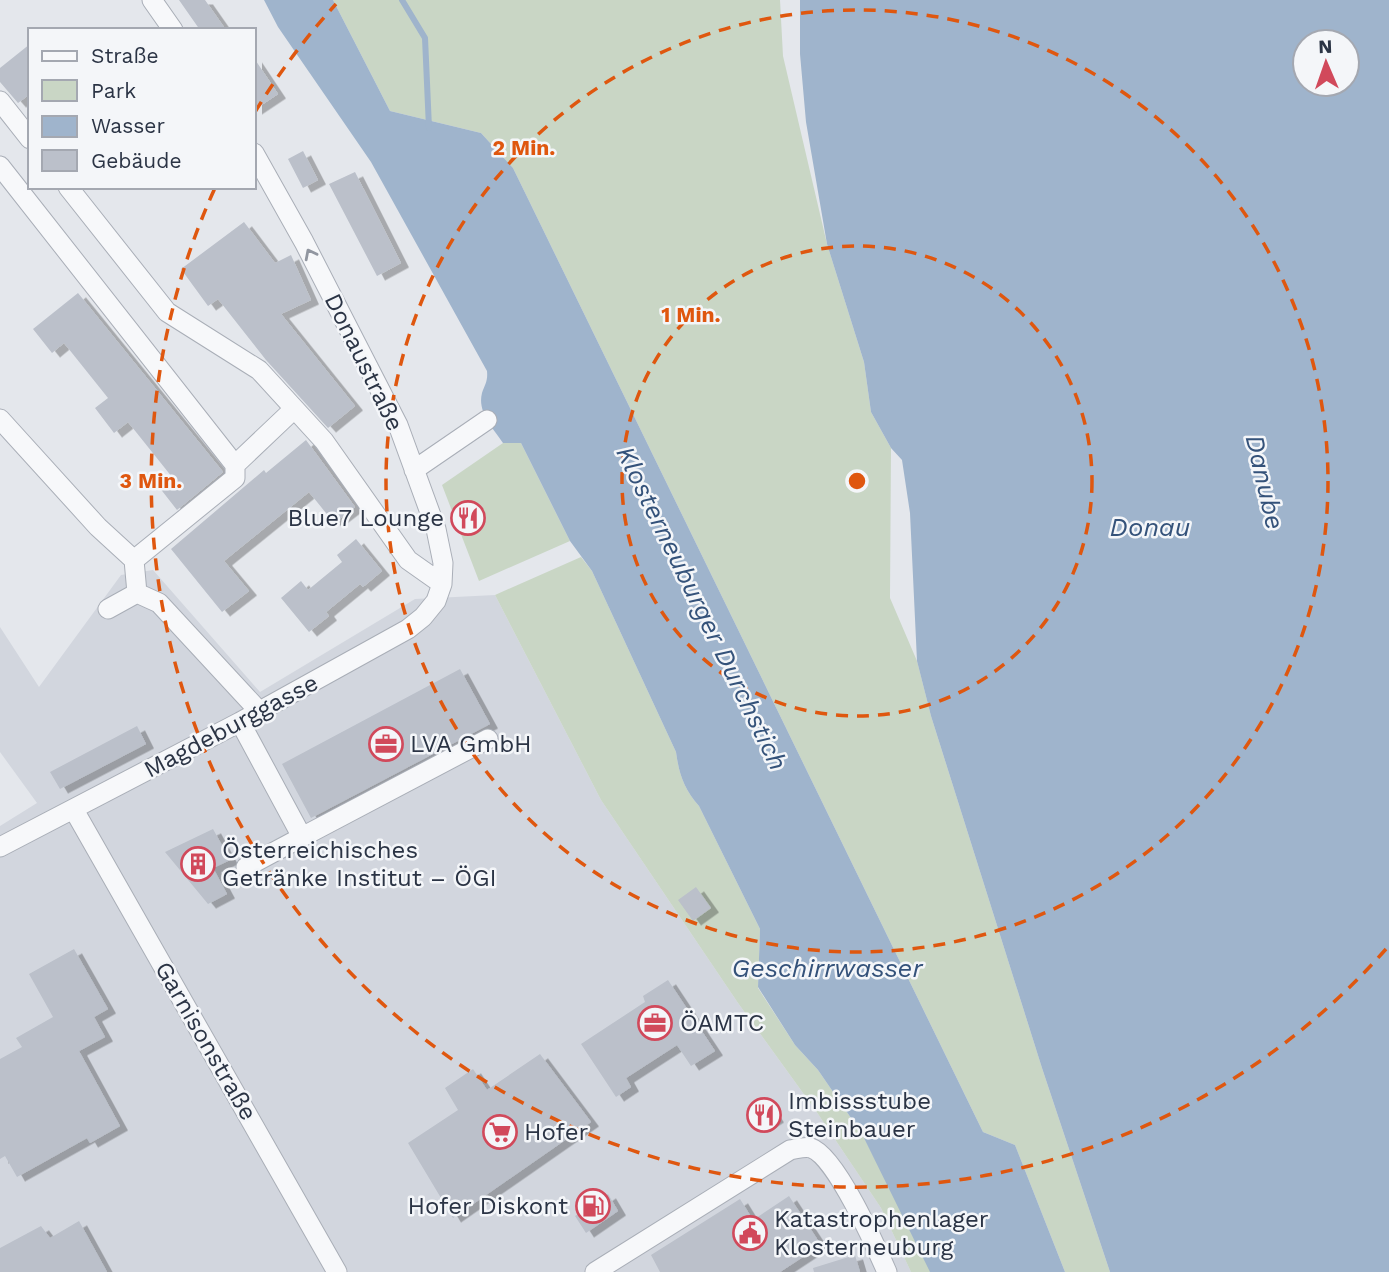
<svg xmlns="http://www.w3.org/2000/svg" width="1389" height="1272" font-family="'Work Sans',sans-serif">
	<style>
		.built { fill: #d2d6de }
		.green { fill: #c9d6c5 }
		.water { fill: #9fb4cc; fill-rule: evenodd }
		.lines { fill: none; stroke-linecap: round; stroke-linejoin: round }
		.stream { stroke: #9fb4cc; stroke-width: 6 }
		.building { fill: #bbc0ca; filter: url(#shadow) }
		.minor-casing { stroke: #a9aeb7; stroke-width: 21 }
		.minor { stroke: #f7f8fa; stroke-width: 19 }
		.oneway { stroke: #9196a0 }
		.ring { fill: none; stroke: #df570f; stroke-width: 3.5; stroke-dasharray: 12 9 }
		.labels { text-anchor: middle; dominant-baseline: central; stroke-width: 5; stroke-linejoin: round; paint-order: stroke }
		.street-label { font-size: 24px; fill: #2b3445; stroke: #f4f6f9 }
		.poi-label { font-size: 24px; fill: #2b3445; stroke: #f4f6f9; text-anchor: start }
		.water-label { font-size: 26px; font-style: italic; fill: #34527a; stroke: #f4f6f9 }
		.centre { fill: #df570f; stroke: #f4f6f9; stroke-width: 3.5 }
		.ring-label { font-size: 21px; text-anchor: middle; font-weight: bold; fill: #df570f; stroke: #f4f6f9; stroke-width: 5; stroke-linejoin: round; paint-order: stroke }
	</style>
	<defs>
		<filter id="shadow"><feDropShadow dx="8" dy="4.5" stdDeviation="0" flood-color="#0004"/></filter>
	</defs>
	<rect width="100%" height="100%" fill="#e4e7ec"/>
	<!-- built -->
	<path class="built" d="M153,570L260,692L415,599L495,595L601,800L738,1003L816,1111L881,1208L911,1272H0V826L37,803L0,752V627L39,687L121,575Z"/>
	<!-- green -->
	<path class="green" d="M333,0H780L783,56L827,244L864,362L871,412L891,448L890,598L917,661L931,716L1042,1068L1110,1272H1065L1015,1145L983,1132L513,168L481,133L390,111Z
		M503,443H521L570,541L479,581L442,485Z
		M581,557L592,571L676,752C679,774 684,789 699,806L760,929L758,988L795,1045L818,1070L862,1134L934,1272H911L881,1208L816,1111L738,1003L601,800L495,595Z"/>
	<!-- water -->
	<path class="water" d="M264,0H333L390,111L481,133L513,168L983,1132L1015,1145L1065,1272H930L862,1134L818,1070L795,1045L758,987L760,929L699,806C684,789 679,774 676,752L592,571L570,541L521,443H503C493,428 477,412 482,393C485,384 488,381 487,371L371,162L278,27Z
		M800,0H1389V1272H1110L1042,1068L931,716L917,661L910,513L902,460L891,448L871,412L864,362L827,244L806,122L800,54ZM1305,42H1347V84H1305Z"/>
	<g class="lines">
		<!-- stream -->
		<path class="stream" d="M402,0L425,38L429,128"/>
	</g>
	<!-- building -->
	<path class="building" d="M179,0H205L226,30H200Z
		M30,44V94L18,103L0,82V68Z
		M254,58L278,94L254,110Z
		M303,151L318,180L303,188L288,159Z
		M355,172L401,263L377,276L329,184Z
		M244,222L275,263L291,255L311,300L281,314L355,406L328,428L266,360L218,299L208,306L181,269Z
		M78,293L223,472L177,510L159,487L172,477L128,422L114,433L95,408L108,398L64,343L52,353L33,329Z
		M306,440L355,507L334,523L309,492L224,561L249,591L222,612L171,549L264,470L266,473Z
		M356,539L382,571L363,587L360,584L326,612L329,616L309,632L281,598L301,581L308,590L342,562L337,555Z
		M460,669L490,724L311,818L282,764Z
		M137,726L146,744L60,789L50,772Z
		M213,829L230,860L213,868L227,894L208,904L165,852Z
		M696,887L711,908L693,921L678,900Z
		M74,949L108,1009L94,1017L105,1037L79,1051L120,1126L90,1143L87,1138L17,1177L5,1156L0,1159V1059L22,1047L16,1038L53,1017L29,974Z
		M668,980L715,1051L691,1066L677,1045L626,1078L631,1087L616,1097L581,1044L645,1002L643,996Z
		M540,1054L591,1122L453,1218L408,1143L458,1110L445,1088L473,1069L487,1090Z
		M766,1103L776,1118L762,1127L752,1113Z
		M608,1194L618,1211L586,1233L575,1216Z
		M789,1196L821,1245L780,1272H660L651,1255L740,1199L753,1220Z
		M79,1221L107,1272H0V1248L41,1226L50,1238Z
		M855,1255L860,1272H814L813,1268Z"/>
	<g class="lines">
		<!-- minor casing -->
		<g class="minor-casing">
			<path id="minor" d="M152,0L173,30
				M0,101L30,139
				M0,166L235,465L294,409
				M68,187L167,312L259,370L324,441L408,560L442,584
				M0,419L98,527L134,560L137,593
				M414,470L487,420
				M134,560L235,478V465
				M108,609L137,593L159,603L259,711
				M240,722L302,837L246,867
				M74,810L337,1272
				M302,837L488,739
				M0,847L240,722L408,629L423,617L436,601L442,584L443,563L436,529L398,425L304,242L254,153
				M595,1272L790,1150C797,1149 804,1146 811,1148C836,1156 876,1247 887,1272"/>
		</g>
		<!-- minor -->
		<use href="#minor" class="minor"/>
	</g>
	<!-- one-way arrows -->
	<defs><path id="oneway-chevron" d="M-2-3.5L2.5 0L-2 3.5" fill="none" stroke-width="1.6" stroke-linecap="round" stroke-linejoin="round" transform="scale(1.75)"/></defs>
	<use class="oneway" href="#oneway-chevron" transform="translate(310 254) rotate(-117)"/>
	<!-- distance rings -->
	<g class="ring">
		<circle cx="857" cy="481" r="235"/>
		<circle cx="857" cy="481" r="471"/>
		<path d="M1386 949A706 706 0 0 1 215 188M255 112A706 706 0 0 1 336 4"/>
	</g>
	<!-- icons -->
	<defs>
		<g id="restaurant-ring" transform="scale(1.75)"><circle r="9.5" fill="#f4f6f9" stroke="#d1495b" stroke-width="1.5"/><path d="M-5-6h1v4h1v-4h1v4h1v-4h1v5L-1.5 .5V6h-2V.5L-5-1ZM5-6V6H3V1.5H1.5Q1.5-4 5-6Z" fill="#d1495b"/></g>
		<g id="office-ring" transform="scale(1.75)"><circle r="9.5" fill="#f4f6f9" stroke="#d1495b" stroke-width="1.5"/><path d="M-6-3h4V-5.5h4V-3h4V5H-6ZM-1-4.5V-3h2v-1.5ZM-6 0V1H6V0Z" fill="#d1495b"/></g>
		<g id="building-ring" transform="scale(1.75)"><circle r="9.5" fill="#f4f6f9" stroke="#d1495b" stroke-width="1.5"/><path d="M-4-6H4V6H1V3H-1V6H-4ZM-2.5-4.3h1.7v1.8h-1.7ZM.8-4.3h1.7v1.8H.8ZM-2.5-1h1.7V.8h-1.7ZM.8-1h1.7V.8H.8Z" fill="#d1495b"/></g>
		<g id="supermarket-ring" transform="scale(1.75)"><circle r="9.5" fill="#f4f6f9" stroke="#d1495b" stroke-width="1.5"/><path d="M-6-5.5h2.5l.6 2H6L4.5 2H-2.5L-4.4-4H-6ZM-1.5 3.2a1.3 1.3 0 1 0 .1 0ZM3 3.2a1.3 1.3 0 1 0 .1 0Z" fill="#d1495b"/></g>
		<g id="fuel-ring" transform="scale(1.75)"><circle r="9.5" fill="#f4f6f9" stroke="#d1495b" stroke-width="1.5"/><path d="M-5.5-6h7V0h2V4h1.3V-2.5L3-4.5l.8-.8L6-3V5H2.5V1h-1V6h-7ZM-4.2-4.7v3.2H.2V-4.7Z" fill="#d1495b"/></g>
		<g id="civic-ring" transform="scale(1.75)"><circle r="9.5" fill="#f4f6f9" stroke="#d1495b" stroke-width="1.5"/><path d="M-.6-6.5H3V-4.5H.6V-3L4-1V1h2V6H-6V1h2V-1L-.6-3ZM-1.2 2.5V6h2.4V2.5Z" fill="#d1495b"/></g>
	</defs>
	<g fill-rule="evenodd">
		<use href="#restaurant-ring" x="468" y="518"/>
		<use href="#office-ring" x="386" y="744"/>
		<use href="#building-ring" x="198" y="864"/>
		<use href="#office-ring" x="655" y="1023"/>
		<use href="#restaurant-ring" x="764" y="1115"/>
		<use href="#supermarket-ring" x="500" y="1132"/>
		<use href="#fuel-ring" x="593" y="1206"/>
		<use href="#civic-ring" x="750" y="1233"/>
	</g>
	<g class="labels">
		<!-- street labels -->
		<g class="street-label">
			<text transform="translate(364 362) rotate(64)">Donaustraße</text>
			<text transform="translate(231 726) rotate(-28)">Magdeburggasse</text>
			<text transform="translate(206 1041) rotate(60)">Garnisonstraße</text>
		</g>
		<!-- poi labels -->
		<g class="poi-label">
			<text x="444" y="518" text-anchor="end">Blue7 Lounge</text>
			<text x="410" y="744">LVA GmbH</text>
			<text x="222" y="850">Österreichisches<tspan x="222" dy="28">Getränke Institut – ÖGI</tspan></text>
			<text x="680" y="1023">ÖAMTC</text>
			<text x="788" y="1101">Imbissstube<tspan x="788" dy="28">Steinbauer</tspan></text>
			<text x="524" y="1132">Hofer</text>
			<text x="568" y="1206" text-anchor="end">Hofer Diskont</text>
			<text x="774" y="1219">Katastrophenlager<tspan x="774" dy="28">Klosterneuburg</tspan></text>
		</g>
		<!-- water labels -->
		<g class="water-label">
			<text transform="translate(1265 482) rotate(77)">Danube</text>
			<text x="1150" y="527">Donau</text>
			<text transform="translate(702 608) rotate(64)">Klosterneuburger Durchstich</text>
			<text x="827" y="968">Geschirrwasser</text>
		</g>
	</g>
	<circle cx="857" cy="481" r="10" class="centre"/>
	<g class="ring-label">
		<text x="524" y="155">2 Min.</text>
		<text x="691" y="322">1 Min.</text>
		<text x="151" y="488">3 Min.</text>
	</g>
	<!-- legend -->
	<rect x="28" y="28" width="228" height="161" fill="#f4f6f9" stroke="#a4a8b1" stroke-width="2"/>
	<rect x="42" y="51" width="35" height="10" fill="#f7f8fa" stroke="#a4a8b1" stroke-width="2"/>
	<text x="91" y="63" font-size="21" fill="#2b3445">Straße</text>
	<rect x="42" y="80" width="35" height="21" fill="#c9d6c5" stroke="#a4a8b1" stroke-width="2"/>
	<text x="91" y="98" font-size="21" fill="#2b3445">Park</text>
	<rect x="42" y="116" width="35" height="21" fill="#9fb4cc" stroke="#a4a8b1" stroke-width="2"/>
	<text x="91" y="133" font-size="21" fill="#2b3445">Wasser</text>
	<rect x="42" y="150" width="35" height="21" fill="#bbc0ca" stroke="#a4a8b1" stroke-width="2"/>
	<text x="91" y="168" font-size="21" fill="#2b3445">Gebäude</text>
	<!-- north arrow -->
	<g transform="translate(1326 63) rotate(358)"><circle r="33" fill="#f4f6f9" stroke="#a4a8b1" stroke-width="2"/>
	<path d="M0-5L12 26L0 18L-12 26Z" fill="#d1495b"/>
	<text y="-10" font-size="19" font-weight="bold" text-anchor="middle" fill="#2b3445">N</text>
	</g>
</svg>
